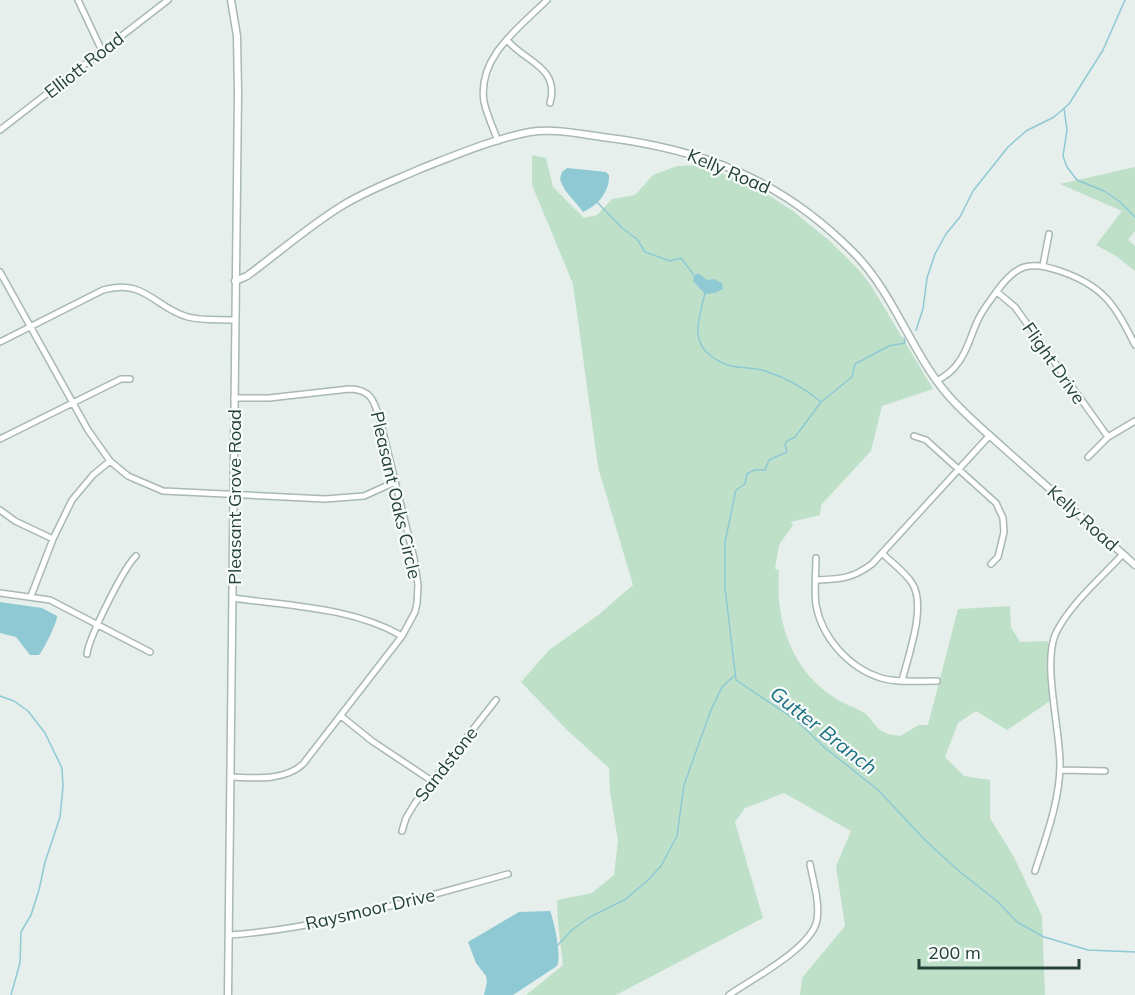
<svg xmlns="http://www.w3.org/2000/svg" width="1135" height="995" font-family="Mulish,sans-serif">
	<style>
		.green { fill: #bfe0c8 }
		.water { fill: #8ec9d4 }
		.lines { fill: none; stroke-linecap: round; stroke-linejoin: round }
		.stream { stroke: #8ec9d4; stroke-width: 1.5 }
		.minor-casing { stroke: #a8b8b2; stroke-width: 8 }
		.tertiary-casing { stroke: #a8b8b2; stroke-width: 9 }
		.minor { stroke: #fff; stroke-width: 5 }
		.tertiary { stroke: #fff; stroke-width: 6 }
		.labels { text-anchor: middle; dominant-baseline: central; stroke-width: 4.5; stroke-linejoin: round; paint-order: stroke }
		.street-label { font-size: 18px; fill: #24423a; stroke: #f7fbf9 }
		.water-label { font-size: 20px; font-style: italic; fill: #1c6f80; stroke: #f7fbf9 }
	</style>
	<rect width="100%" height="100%" fill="#e6efeb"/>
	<!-- green -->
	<path class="green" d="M532,155L546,158L553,187L584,218L597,215L612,199L635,195L653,175L677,166L701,165L756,187L793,211L831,242L860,271L872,287L933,389L882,406L871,451L821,505L820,515L791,522L793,525L779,545L775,569L779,570C775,620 791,670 835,698C844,704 854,707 863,712C870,716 873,724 879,729C884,734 893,735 900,736L919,725H928L958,609L1010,606L1011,627L1020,642L1048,641L1050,701L1007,730L976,711L958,723L945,757L964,776L990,780V818L1014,857L1042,916L1045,995H800L802,978L845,926L836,866L851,831L784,793L745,808L735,822L763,918L616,995H526L563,965L558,923L557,900L592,893L614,875L618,841L610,792L609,768L568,731L521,682L549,650L597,616L633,585L598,467L573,284L532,185Z
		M1135,167V231L1128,240L1135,246V271L1116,256L1096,245L1122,211L1060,184Z"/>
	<!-- water -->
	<path class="water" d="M567,168L606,172L609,175C610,191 598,206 583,212C575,200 564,193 560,179L562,172Z
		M698,273L707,280L714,279L722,283L723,289L715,293L705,294L693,281L694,276Z
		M0,602L42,608L57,616C57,623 44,649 39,655H30L16,637L0,633Z
		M550,911C554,921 562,956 557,966L513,995H484L487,982L486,976L476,963L468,942L519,912Z"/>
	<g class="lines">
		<!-- stream -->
		<path class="stream" d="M1064,108L1067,130L1063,156L1067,167L1077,180L1104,191L1119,201L1135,217
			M597,202L622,228L637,239L645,252L670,261L681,258L694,275
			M705,293C700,316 689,340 711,356C718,361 724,365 732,366C744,369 756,367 768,372C787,378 805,389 820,401
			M916,330L923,309L927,278L935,254L946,234L960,217L973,191L1008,147L1026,131L1054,117L1069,104L1103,50L1125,0
			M904,338L905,343L889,346L855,364L852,377L821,402L795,437L787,441L785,445L787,452L769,460L765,470H754L747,474L745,484L736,490L725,542V588L736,680L797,721L824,747L878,790L926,841L960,872L997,901L1017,922L1044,937L1088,950L1135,952
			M0,696L14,701L28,711L45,733L62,768L63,787L60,817L45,862L39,890L31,915L21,932L20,963L11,995
			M557,946L572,930L590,917L626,899L648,880L661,866L677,836L684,785L711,710L722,687L734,676"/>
		<!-- minor casing -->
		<g class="minor-casing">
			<path id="minor" d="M78,0L102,51
				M507,40C525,62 560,67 550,103
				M0,130L168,0
				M498,141C493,128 487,115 484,102C477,57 519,28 547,0
				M1043,265L1049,234
				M0,272L88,430L110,461L128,476L163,491L325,499L364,496L395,482
				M997,292L1015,307L1108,437
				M0,342L103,290C145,278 155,308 188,317C203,321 220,319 235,320
				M937,381C945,376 953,371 958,363C967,352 971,335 977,322C982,310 990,301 997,291C1016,265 1029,260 1060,271C1104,286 1115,305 1135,345
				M914,436L926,440L996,503L1003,518L1004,532L998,557L991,564
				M0,439L121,379H130
				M1088,457L1108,437L1135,421
				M0,510L15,521L53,539
				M882,553C891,562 905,572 912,583C927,606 908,656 902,681
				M816,558C816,573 814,590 816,605C822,638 849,668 881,678C899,683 919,681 937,681
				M816,580C840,579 852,579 872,564L990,435
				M0,593L50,600L150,652
				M31,596L53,539L72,500L93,475L110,461
				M233,598C288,606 352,607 402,636
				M87,654C89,637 124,567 136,556
				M341,716L372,741L432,781
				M1060,770L1105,771
				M231,777C254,778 285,781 303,764L402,636L415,612L417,603L418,585L414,558L381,424C375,404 373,389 349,389L269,398H234
				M402,831L406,818L415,803L496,700
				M1035,871C1046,837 1060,800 1060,764C1060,729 1043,665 1055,635C1068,606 1101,578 1123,554
				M230,935C325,928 416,899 508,874
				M729,995C752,979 812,948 817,920C820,902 813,881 810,864"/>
		</g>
		<!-- tertiary casing -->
		<g class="tertiary-casing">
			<path id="tertiary" d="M235,281L247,276C278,253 308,227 340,207C365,191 393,181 420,169C456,155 493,139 530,132C554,128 579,134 602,137C702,149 781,179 853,252C894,293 910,350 947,394C965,415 987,433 1007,451C1050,489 1093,527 1135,565
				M228,995L238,93L237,36L231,0"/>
		</g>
		<!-- minor -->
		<use href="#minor" class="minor"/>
		<!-- tertiary -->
		<use href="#tertiary" class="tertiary"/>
	</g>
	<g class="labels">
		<!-- street labels -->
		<g class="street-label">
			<text transform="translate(84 65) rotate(-38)">Elliott Road</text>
			<text transform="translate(729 171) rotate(23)">Kelly Road</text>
			<text transform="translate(1054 363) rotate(55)">Flight Drive</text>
			<text transform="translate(396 495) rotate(77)">Pleasant Oaks Circle</text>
			<text transform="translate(234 497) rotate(-90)">Pleasant Grove Road</text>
			<text transform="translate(1083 518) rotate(42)">Kelly Road</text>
			<text transform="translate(446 764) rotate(-52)">Sandstone</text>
			<text transform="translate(370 909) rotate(-13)">Raysmoor Drive</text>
		</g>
		<!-- water labels -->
		<g class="water-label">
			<text transform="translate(824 730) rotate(38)">Gutter Branch</text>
		</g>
	</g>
	<!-- scale -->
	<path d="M919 959v9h160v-9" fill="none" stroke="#24423a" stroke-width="3"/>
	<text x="928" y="959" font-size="18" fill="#24423a" stroke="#f7fbf9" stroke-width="4.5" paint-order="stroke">200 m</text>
</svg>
